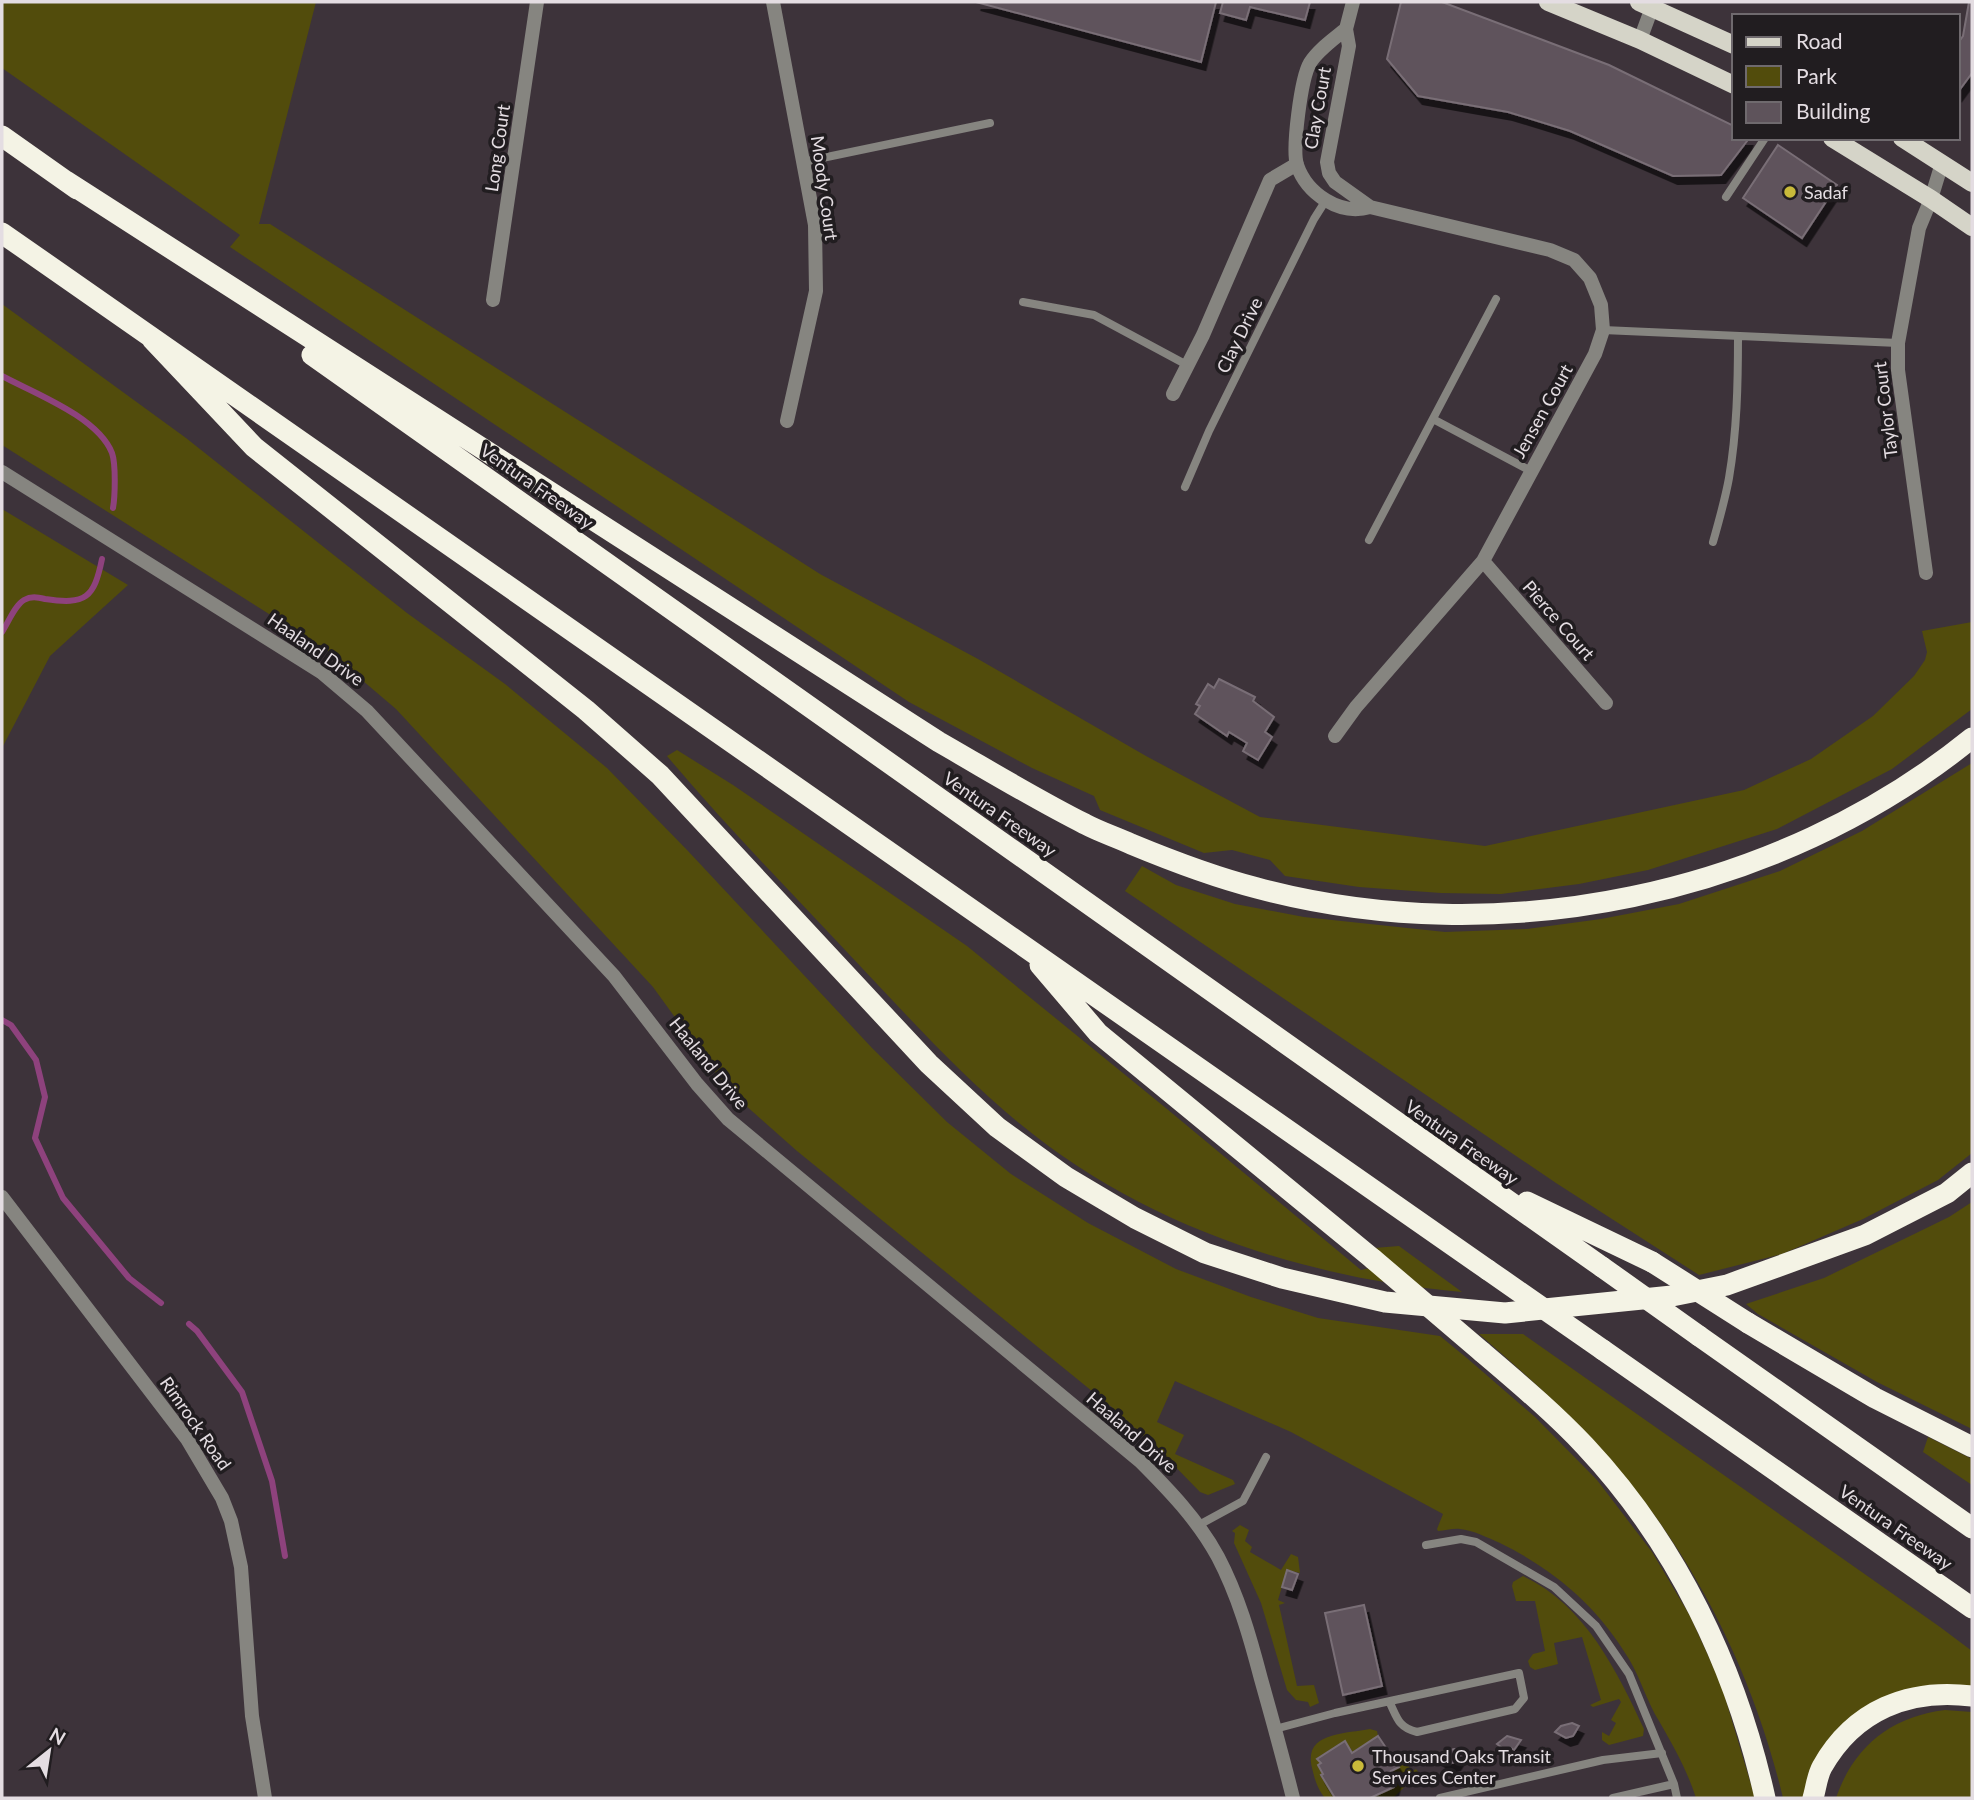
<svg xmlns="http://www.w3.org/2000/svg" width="1974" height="1800" font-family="Lato,sans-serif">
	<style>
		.green { fill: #524c0c }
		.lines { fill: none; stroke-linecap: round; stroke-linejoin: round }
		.stream { stroke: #8e427d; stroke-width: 6 }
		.building { fill: #5e535b; stroke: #796e76; stroke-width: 2; filter: url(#shadow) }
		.service { stroke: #868580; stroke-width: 8 }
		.minor { stroke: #868580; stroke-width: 14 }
		.tertiary { stroke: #868580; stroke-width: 14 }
		.primary { stroke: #d5d4c8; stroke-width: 18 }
		.motorway { stroke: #f4f3e5; stroke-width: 21 }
		.motorway-bridge { stroke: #f4f3e5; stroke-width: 21 }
		.poi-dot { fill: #c9ba3a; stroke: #211d20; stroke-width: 2.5 }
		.labels { text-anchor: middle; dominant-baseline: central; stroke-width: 7; stroke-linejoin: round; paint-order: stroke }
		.street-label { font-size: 18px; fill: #e4dde2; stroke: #211d20 }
		.poi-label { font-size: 18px; fill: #e4dde2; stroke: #211d20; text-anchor: start }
	</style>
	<defs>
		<filter id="shadow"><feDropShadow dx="4.5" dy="8" stdDeviation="0" flood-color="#0009"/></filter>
	</defs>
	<rect width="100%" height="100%" fill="#3d333a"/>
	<!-- green -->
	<path class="green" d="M2,2H316L259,224H270L820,574L978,659L1146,756L1260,817L1485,846L1744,790L1811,759L1873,716L1914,676L1925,660L1927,652L1922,631L1972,622V709L1892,769L1777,829L1648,870L1579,884L1501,894L1441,893L1359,887L1285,876L1270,860L1232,850L1204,853L1100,810L1094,796L1032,768L909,702L230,247L240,235L2,68Z
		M2,304L186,438L407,613L505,684L607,768L688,851L872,1048L947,1122L1011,1174L1088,1223L1176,1269L1251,1297L1318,1318L1440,1336L1468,1359L1535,1417L1597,1480L1652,1552L1690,1616L1721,1684L1755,1798H1696C1687,1770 1674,1747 1659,1721C1647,1702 1641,1679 1629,1659C1598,1607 1555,1570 1500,1543C1488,1538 1473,1530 1460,1529C1453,1528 1445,1531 1438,1531L1437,1529L1443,1514L1291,1432L1175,1381L1157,1422L1184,1435L1175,1454L1233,1480L1235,1484L1208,1495L1200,1492L1160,1451L1114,1409L797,1151L744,1104L716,1074L653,987L396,709L329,652L2,445Z
		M2,509L128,585L50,656L2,748Z
		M677,750L733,785L967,946L1167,1109L1361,1270L1393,1263L1374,1248L1399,1246L1462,1292C1303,1278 1144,1226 1019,1123C956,1071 902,1010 846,951C786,887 724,824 667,756Z
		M1972,763V1153L1938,1180L1863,1219L1782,1254L1699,1275L1556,1183L1125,891L1142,866L1176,885L1235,904L1304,917L1445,932L1527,929L1601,919L1679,904L1780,871L1862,831Z
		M1972,1202V1429L1877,1382L1758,1314L1746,1304L1824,1278L1949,1217Z
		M1479,1334H1523L1940,1627L1972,1651V1689L1880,1702L1805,1798H1783C1758,1693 1712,1592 1647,1505C1599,1441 1540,1386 1479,1334Z
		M1928,1437L1972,1459V1485L1923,1452Z
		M1240,1525L1249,1530L1245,1541L1252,1547L1250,1552L1281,1570L1291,1554L1298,1557L1300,1573L1287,1570L1278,1600L1285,1603L1279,1605L1297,1686L1314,1685L1319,1703L1310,1707L1308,1702L1296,1700L1287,1690L1261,1603L1234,1543L1235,1533L1232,1531Z
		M1523,1576C1585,1605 1617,1671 1644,1729L1643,1736L1609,1745L1602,1740V1732L1609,1736L1616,1723L1611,1720L1621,1702L1619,1699L1593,1707L1590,1705L1601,1700L1582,1637L1554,1643L1558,1664L1535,1670L1530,1667L1528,1661L1533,1654L1545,1651L1535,1601H1516L1512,1586L1513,1582Z
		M1945,1710L1972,1712V1798H1836C1854,1746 1891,1717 1945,1710Z
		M1370,1729L1377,1731L1378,1736L1352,1752L1344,1741L1317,1758L1320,1763L1318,1765L1323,1774L1320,1775L1335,1798H1325C1317,1788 1315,1780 1312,1768C1303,1732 1345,1734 1370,1729Z
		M1396,1763H1405L1413,1771L1416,1769L1419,1773L1393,1798H1371L1394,1787L1396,1780L1392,1772L1399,1767Z"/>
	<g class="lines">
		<!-- stream -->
		<path class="stream" d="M2,376C34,393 98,417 112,453C116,464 115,497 113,508
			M2,632C8,623 15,605 24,600C31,596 37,597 45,599C86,605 94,598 102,559
			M2,1020L11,1025L36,1060L45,1097L35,1138L63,1198L129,1278L161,1303
			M189,1324L197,1331L242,1392L272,1481L285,1556"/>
	</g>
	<!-- building -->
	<path class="building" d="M976,2H1216L1201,62Z
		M1223,2H1310L1305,20L1250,7L1246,20L1220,13Z
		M1401,2H1442L1609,65L1734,126V138H1748L1747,141L1721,175L1673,176L1570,131L1508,112L1418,96L1387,59Z
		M1969,2H1972V73L1958,92V43L1963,36Z
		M1778,145L1837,185L1802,238L1743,198Z
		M1219,679L1255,697L1253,701L1274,717L1265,732L1272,737L1258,760L1243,751L1247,743L1229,732L1227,736L1195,714L1200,706L1196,704L1208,684L1214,688Z
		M1287,1570L1298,1574L1292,1590L1282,1587Z
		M1364,1605L1382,1686L1343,1695L1325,1613Z
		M1572,1723L1579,1726L1573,1736L1566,1738L1555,1732L1561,1726Z
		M1378,1736L1399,1767L1391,1771L1396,1779L1394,1787L1370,1798H1335L1321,1775L1323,1774L1318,1765L1321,1763L1317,1759L1345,1741L1352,1753Z
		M1507,1736L1521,1740L1514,1750L1511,1748L1506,1751L1497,1744Z
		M1454,1749L1462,1752L1456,1762L1448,1764L1438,1757L1443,1752Z"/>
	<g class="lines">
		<!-- service -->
		<path class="service" d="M803,162L990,123
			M1726,197L1765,138
			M1023,302L1094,315L1187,365
			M1603,330L1898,343
			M1433,419L1531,471
			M1185,487L1209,431L1314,219L1326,200
			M1369,540L1496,299
			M1713,542C1719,521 1725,500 1729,478C1737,431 1738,384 1738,336
			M1197,1526L1243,1501L1266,1457
			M1426,1545L1461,1539L1476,1542L1554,1587L1596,1626L1629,1674L1674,1784L1677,1798
			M1275,1729L1335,1713L1519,1673L1524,1698L1515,1709L1417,1732C1399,1728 1397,1718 1390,1703
			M1440,1798L1603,1760L1662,1753
			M1613,1798L1674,1784"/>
		<!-- minor -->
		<path class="minor" d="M773,2L815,225L816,291L787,421
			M1346,29C1334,39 1318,50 1310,63C1301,78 1292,149 1297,165C1307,194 1340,216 1370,207
			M1640,40L1654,2
			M493,300L537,2
			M1173,394L1203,335L1270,180L1297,164
			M1483,561L1606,703
			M1926,573L1898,370V343L1919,228L1931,199L1942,163
			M1335,736L1356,707L1483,561L1595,354L1603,330L1601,305L1590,278L1574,260L1550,250L1370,207L1335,182L1329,173L1327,162L1349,46L1346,29L1353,2
			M2,1197L187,1439L222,1498L231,1521L241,1567L252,1716L265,1798"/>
		<!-- tertiary -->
		<path class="tertiary" d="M2,472L321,672L367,711L614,976L697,1084L728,1119L1140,1461C1169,1490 1198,1520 1218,1557C1238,1595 1250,1637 1261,1679C1272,1718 1283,1758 1293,1798"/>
		<!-- primary -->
		<path class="primary" d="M1548,2L1640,40L1734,85
			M1639,2L1734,45
			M1832,138L1931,199L1972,227
			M1902,138L1972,183"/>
		<!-- motorway -->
		<path class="motorway" d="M2,136L77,189
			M66,181L939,742C988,770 1035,799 1085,824C1100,832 1116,837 1131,844C1172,861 1214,877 1257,888C1500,953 1777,896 1972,738
			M2,233L1488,1270
			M152,339L254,447L586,710L660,775L929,1064L997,1127L1066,1177L1135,1218L1205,1253L1282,1278L1385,1302L1505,1313L1672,1296L1727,1285L1865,1235L1947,1193L1972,1173
			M312,355L1602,1267
			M1040,965L1098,1033L1373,1259
			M1527,1202L1652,1262
			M1748,1323L1875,1398L1972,1447
			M1699,1336L1972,1528
			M1603,1350L1972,1608
			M1482,1352C1517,1382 1553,1412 1585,1446C1677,1544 1736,1668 1765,1798
			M1813,1798C1816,1788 1817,1776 1822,1767C1854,1710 1909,1688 1972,1696"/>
		<!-- motorway-bridge -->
		<path class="motorway-bridge" d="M1373,1259L1482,1352
			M1652,1262L1748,1323
			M1602,1267L1699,1336
			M1488,1270L1603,1350"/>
	</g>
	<!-- markers -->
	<g class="poi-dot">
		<circle cx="1790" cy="192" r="7"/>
		<circle cx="1358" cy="1766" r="7"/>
	</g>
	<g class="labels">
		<!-- street labels -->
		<g class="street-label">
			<text transform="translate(1317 108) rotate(-80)">Clay Court</text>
			<text transform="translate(497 148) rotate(-82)">Long Court</text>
			<text transform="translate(825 188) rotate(82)">Moody Court</text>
			<text transform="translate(1239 335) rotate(-64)">Clay Drive</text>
			<text transform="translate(1885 410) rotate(-97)">Taylor Court</text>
			<text transform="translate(1542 411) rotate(-61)">Jensen Court</text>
			<text transform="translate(537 486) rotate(35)">Ventura Freeway</text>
			<text transform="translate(1559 620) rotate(49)">Pierce Court</text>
			<text transform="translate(316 649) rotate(35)">Haaland Drive</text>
			<text transform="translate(1000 814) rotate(35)">Ventura Freeway</text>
			<text transform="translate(709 1063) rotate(51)">Haaland Drive</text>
			<text transform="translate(1462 1142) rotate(35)">Ventura Freeway</text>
			<text transform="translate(196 1423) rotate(55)">Rimrock Road</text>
			<text transform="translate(1132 1432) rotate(41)">Haaland Drive</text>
			<text transform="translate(1896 1527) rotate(35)">Ventura Freeway</text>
		</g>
		<!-- poi labels -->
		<g class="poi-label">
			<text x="1804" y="192">Sadaf</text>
			<text x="1372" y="1756">Thousand Oaks Transit<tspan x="1372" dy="21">Services Center</tspan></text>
		</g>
	</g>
	<!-- border -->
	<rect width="1974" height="1800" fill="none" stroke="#e4dde2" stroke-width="7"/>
	<!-- legend -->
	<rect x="1732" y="14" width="228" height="126" fill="#211d20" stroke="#6f6a6e" stroke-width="2"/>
	<rect x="1746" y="37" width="35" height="10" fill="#d5d4c8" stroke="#6f6a6e" stroke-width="2"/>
	<text x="1796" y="49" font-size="21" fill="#e4dde2">Road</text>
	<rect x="1746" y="66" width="35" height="21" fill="#524c0c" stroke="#6f6a6e" stroke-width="2"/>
	<text x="1796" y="84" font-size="21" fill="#e4dde2">Park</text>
	<rect x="1746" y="102" width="35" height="21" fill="#5e535b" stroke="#6f6a6e" stroke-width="2"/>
	<text x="1796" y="119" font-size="21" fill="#e4dde2">Building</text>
	<!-- north arrow -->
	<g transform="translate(49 1751) rotate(30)" stroke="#211d20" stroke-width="5" paint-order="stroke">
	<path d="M0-5L12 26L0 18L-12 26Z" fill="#e4dde2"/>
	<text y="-10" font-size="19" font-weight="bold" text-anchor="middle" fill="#e4dde2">N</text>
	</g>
</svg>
